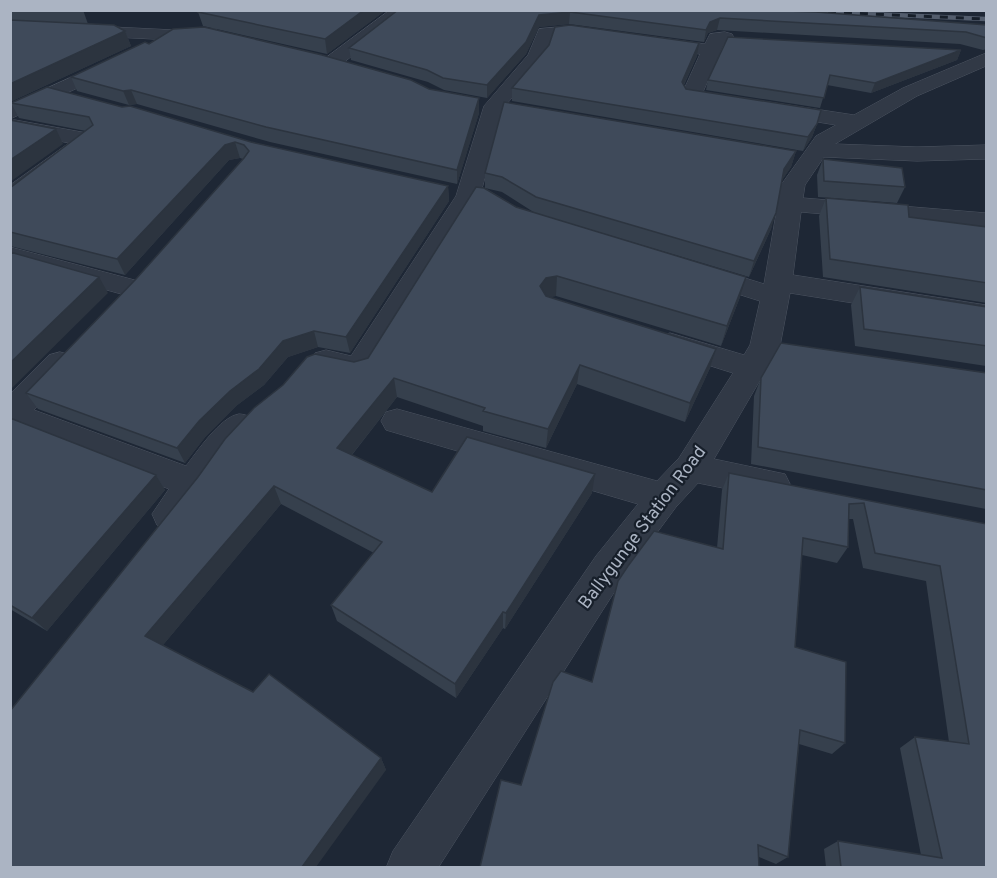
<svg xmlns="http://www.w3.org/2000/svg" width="997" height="878" font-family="Overpass,sans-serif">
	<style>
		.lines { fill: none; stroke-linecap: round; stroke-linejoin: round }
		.street-casing { stroke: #4c5461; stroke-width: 1 }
		.street { fill: #313946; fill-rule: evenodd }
		.rail-casing { stroke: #535d6d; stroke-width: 4.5 }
		.rail { stroke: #171f2a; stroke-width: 3; stroke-dasharray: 8; stroke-linecap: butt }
		.wall { fill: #36404d }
		.shaded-wall { fill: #2c343f }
		.building { fill: #3f4a5a; stroke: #2c343f; stroke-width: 1.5 }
		.labels { text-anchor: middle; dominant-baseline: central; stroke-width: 4.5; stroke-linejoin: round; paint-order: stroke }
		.street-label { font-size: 18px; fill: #abb4c3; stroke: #171f2a }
	</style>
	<rect width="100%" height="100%" fill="#1e2735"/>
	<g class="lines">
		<!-- street casing -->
		<g class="street-casing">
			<path id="street" d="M390,10H410L338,67H324L321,63L324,59Z
				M10,22L174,30L216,29L219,33L216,37L174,40L10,32Z
				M569,26L603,31L606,35L603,39C588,43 569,36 553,38L544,61L504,107L480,196L370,376L359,379L315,369L311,361L315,353L326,350L351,356L456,196L484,106L528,55L539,29Z
				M725,32L732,34L734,38L732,42L724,44L703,92L854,115L903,88L986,53V66L917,96L835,144L917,147L986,145V159L917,161L824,157L805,185L803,198L986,213V228L801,212L793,275L986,305V324L790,293L780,346L714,459L785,474L790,484L785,494L773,498L698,483L676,507L622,580L438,868H386L393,851L596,556L638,504L386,430L381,421L386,412L397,409L657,481L679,458L733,373L660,350L655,343L660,336L670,333L744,355L750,345L760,301L690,279L687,273L690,267L700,264L764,284L781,185L816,136L836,125L684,100L681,96L700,54L654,49L647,47L645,43L647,39L654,37L705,44L710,34Z
				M114,58L121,60L124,64L121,68L10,119V105Z
				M15,120L87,133L95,135L98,140L19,202L10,204V185L69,143L10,131V121Z
				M10,247L142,282L146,288L142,294L132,297L10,263Z
				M60,352L71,355L75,363L34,410L186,466C197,452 220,417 239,414C243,414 248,416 253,417L257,426L253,435L232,456L183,525L170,529L157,525L152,514L169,489L10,427V394L49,355Z"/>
		</g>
		<!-- street -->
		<use href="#street" class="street"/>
		<!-- rail casing -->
		<g class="rail-casing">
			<path id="rail" d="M780,10L986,19"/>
		</g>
		<!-- rail -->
		<use href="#rail" class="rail"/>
	</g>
	<!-- wall -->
	<path class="wall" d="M10,10H83L88,24L125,31L131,46L10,102Z
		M386,10L327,54L203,26L198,12Z
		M398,10H752L987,25V49L983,50L960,44L717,30L708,33L704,42L569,24L539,27L526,54L487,98L444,90L428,82L351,60L349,48Z
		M149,44L429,89L479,113L457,184L270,142L137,104L129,105L77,91L71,77Z
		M961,50L957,60L871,93L827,85L820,108L706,90L708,80Z
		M697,56L684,85L686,89L817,124L812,137L803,151L512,101V88Z
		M11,103L251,142L448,186L449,201L350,353L318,347L288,357L264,385L236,406L206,436L185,463L38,409L26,393L136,279L243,159L240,158L229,160L125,275L10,246V188L86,131L19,118Z
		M796,151L791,167L782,180L771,229L749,277L535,213L502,192L485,188L516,207L740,297L721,346L556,296L548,297L716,349L710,368L685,422L577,384L546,448L483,431V426L397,397L352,455L432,492L592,493L505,629L503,628L456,698L337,621L331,605L374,553L281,504L163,645L381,758L386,770L10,867L354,362L368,358L485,188V173Z
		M823,159L905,187L897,203L818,197L817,175Z
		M826,198L909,217L987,227V303L823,277L819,216Z
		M860,287L987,307V368L986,366L855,346L851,305Z
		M987,373V510L986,509L751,464L754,396L761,378Z
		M10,418L156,475L165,490L47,631L10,609Z
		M729,473L987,524V867H826L824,849L838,841L921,855L900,748L915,737L949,742L926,581L863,568L853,519H849L848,547L837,563L802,555L795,647L845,743L832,754L799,744L788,857L776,864L759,857L521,785L592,682L717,548L722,490Z"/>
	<!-- shaded-wall -->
	<path class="shaded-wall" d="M364,10H386L327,54L325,39Z
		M570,12L569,24L539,27L526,54L487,98V85L539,15Z
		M720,18L717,30L708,33L704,42L706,30L710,22Z
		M125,31L131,46L10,102V84Z
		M699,43L697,56L679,95L682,82Z
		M961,50L957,60L871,93L875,83Z
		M131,90L137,104L129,105L123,91Z
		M479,98V113L457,184V170Z
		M817,124L812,137L803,151L808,137Z
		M56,129L63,144L10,182V160Z
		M235,142L240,158L229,160L125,275L117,259L225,145Z
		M796,151L791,167L779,185L784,169Z
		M448,186L449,201L350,353L346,337Z
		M776,213L771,229L749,277L754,261Z
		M557,276L556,296L545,298L540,286L546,278Z
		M99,277L108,293L10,390V363Z
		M746,277L740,297L721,346L727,326Z
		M314,331L318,347L288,357L264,385L236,406L206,436L185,463L177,448L199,421L283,341Z
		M716,349L710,368L685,422L690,403Z
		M580,365L577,384L546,448L548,429Z
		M394,378L397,397L342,467L337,448Z
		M595,474L592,493L505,629L506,613Z
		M156,475L165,490L47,631L32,618Z
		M274,486L281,504L158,651L145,636Z
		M503,612V628L456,698L455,684Z
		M381,758L386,770L316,867H302Z"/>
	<!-- building -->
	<path class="building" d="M200,10H364L325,39L198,12Z
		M398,10H752L816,12L987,25V38L966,32L720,18L710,22L706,30L570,12L539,15L526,42L487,85L443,78L427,70L349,48Z
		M10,20L114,25L125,31L10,84Z
		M570,25L699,43L682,82L686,89L821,110L817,124L808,137L512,88L549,45L555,27Z
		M204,27L322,55L411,80L429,89L479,98L457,170L266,127L131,90L123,91L71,77L145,42L149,44L173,29Z
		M728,37L961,50L875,83L830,75L824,98L708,80Z
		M47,87L122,107L130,106L251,142L448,186L346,337L314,331L283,341L259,369L230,391L199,421L177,448L26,393L136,279L244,158L249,151L244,145L235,142L225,145L117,259L10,232V188L93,125L89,117L11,103Z
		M504,102L796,151L784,169L776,213L754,261L536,197L502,177L485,173Z
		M10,120L56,129L10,160Z
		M823,159L902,168L905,187L824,181Z
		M476,187L484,188L516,207L746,277L727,326L557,276L546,278L540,286L546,296L716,349L690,403L580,365L548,429L483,411L485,408L394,378L337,448L432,492L467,437L595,474L506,613L503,612L455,684L331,605L382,542L274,486L145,636L253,692L269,674L381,758L302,867H10V711L198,477L225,439L254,408L283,385L307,357L315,354L354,362L368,358Z
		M826,198L908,205L909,217L987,227V283L830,259Z
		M10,252L99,277L10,363Z
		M860,287L987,307V346L864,329Z
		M781,343L987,373V490L758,447L761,378Z
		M10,418L156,475L32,618L10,605Z
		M729,473L987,524V867H841L838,841L942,858L915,737L969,744L940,566L875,553L864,503L849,504L848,547L803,538L795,647L846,662L845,743L800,730L788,857L758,845L759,867H480L501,780L521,785L553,682L561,671L592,682L618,581L628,566L654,531L723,549Z"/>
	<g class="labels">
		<!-- street labels -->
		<g class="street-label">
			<text transform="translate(643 528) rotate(-53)">Ballygunge Station Road</text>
		</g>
	</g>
	<!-- border -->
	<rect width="997" height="878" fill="none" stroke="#abb4c3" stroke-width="24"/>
</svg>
